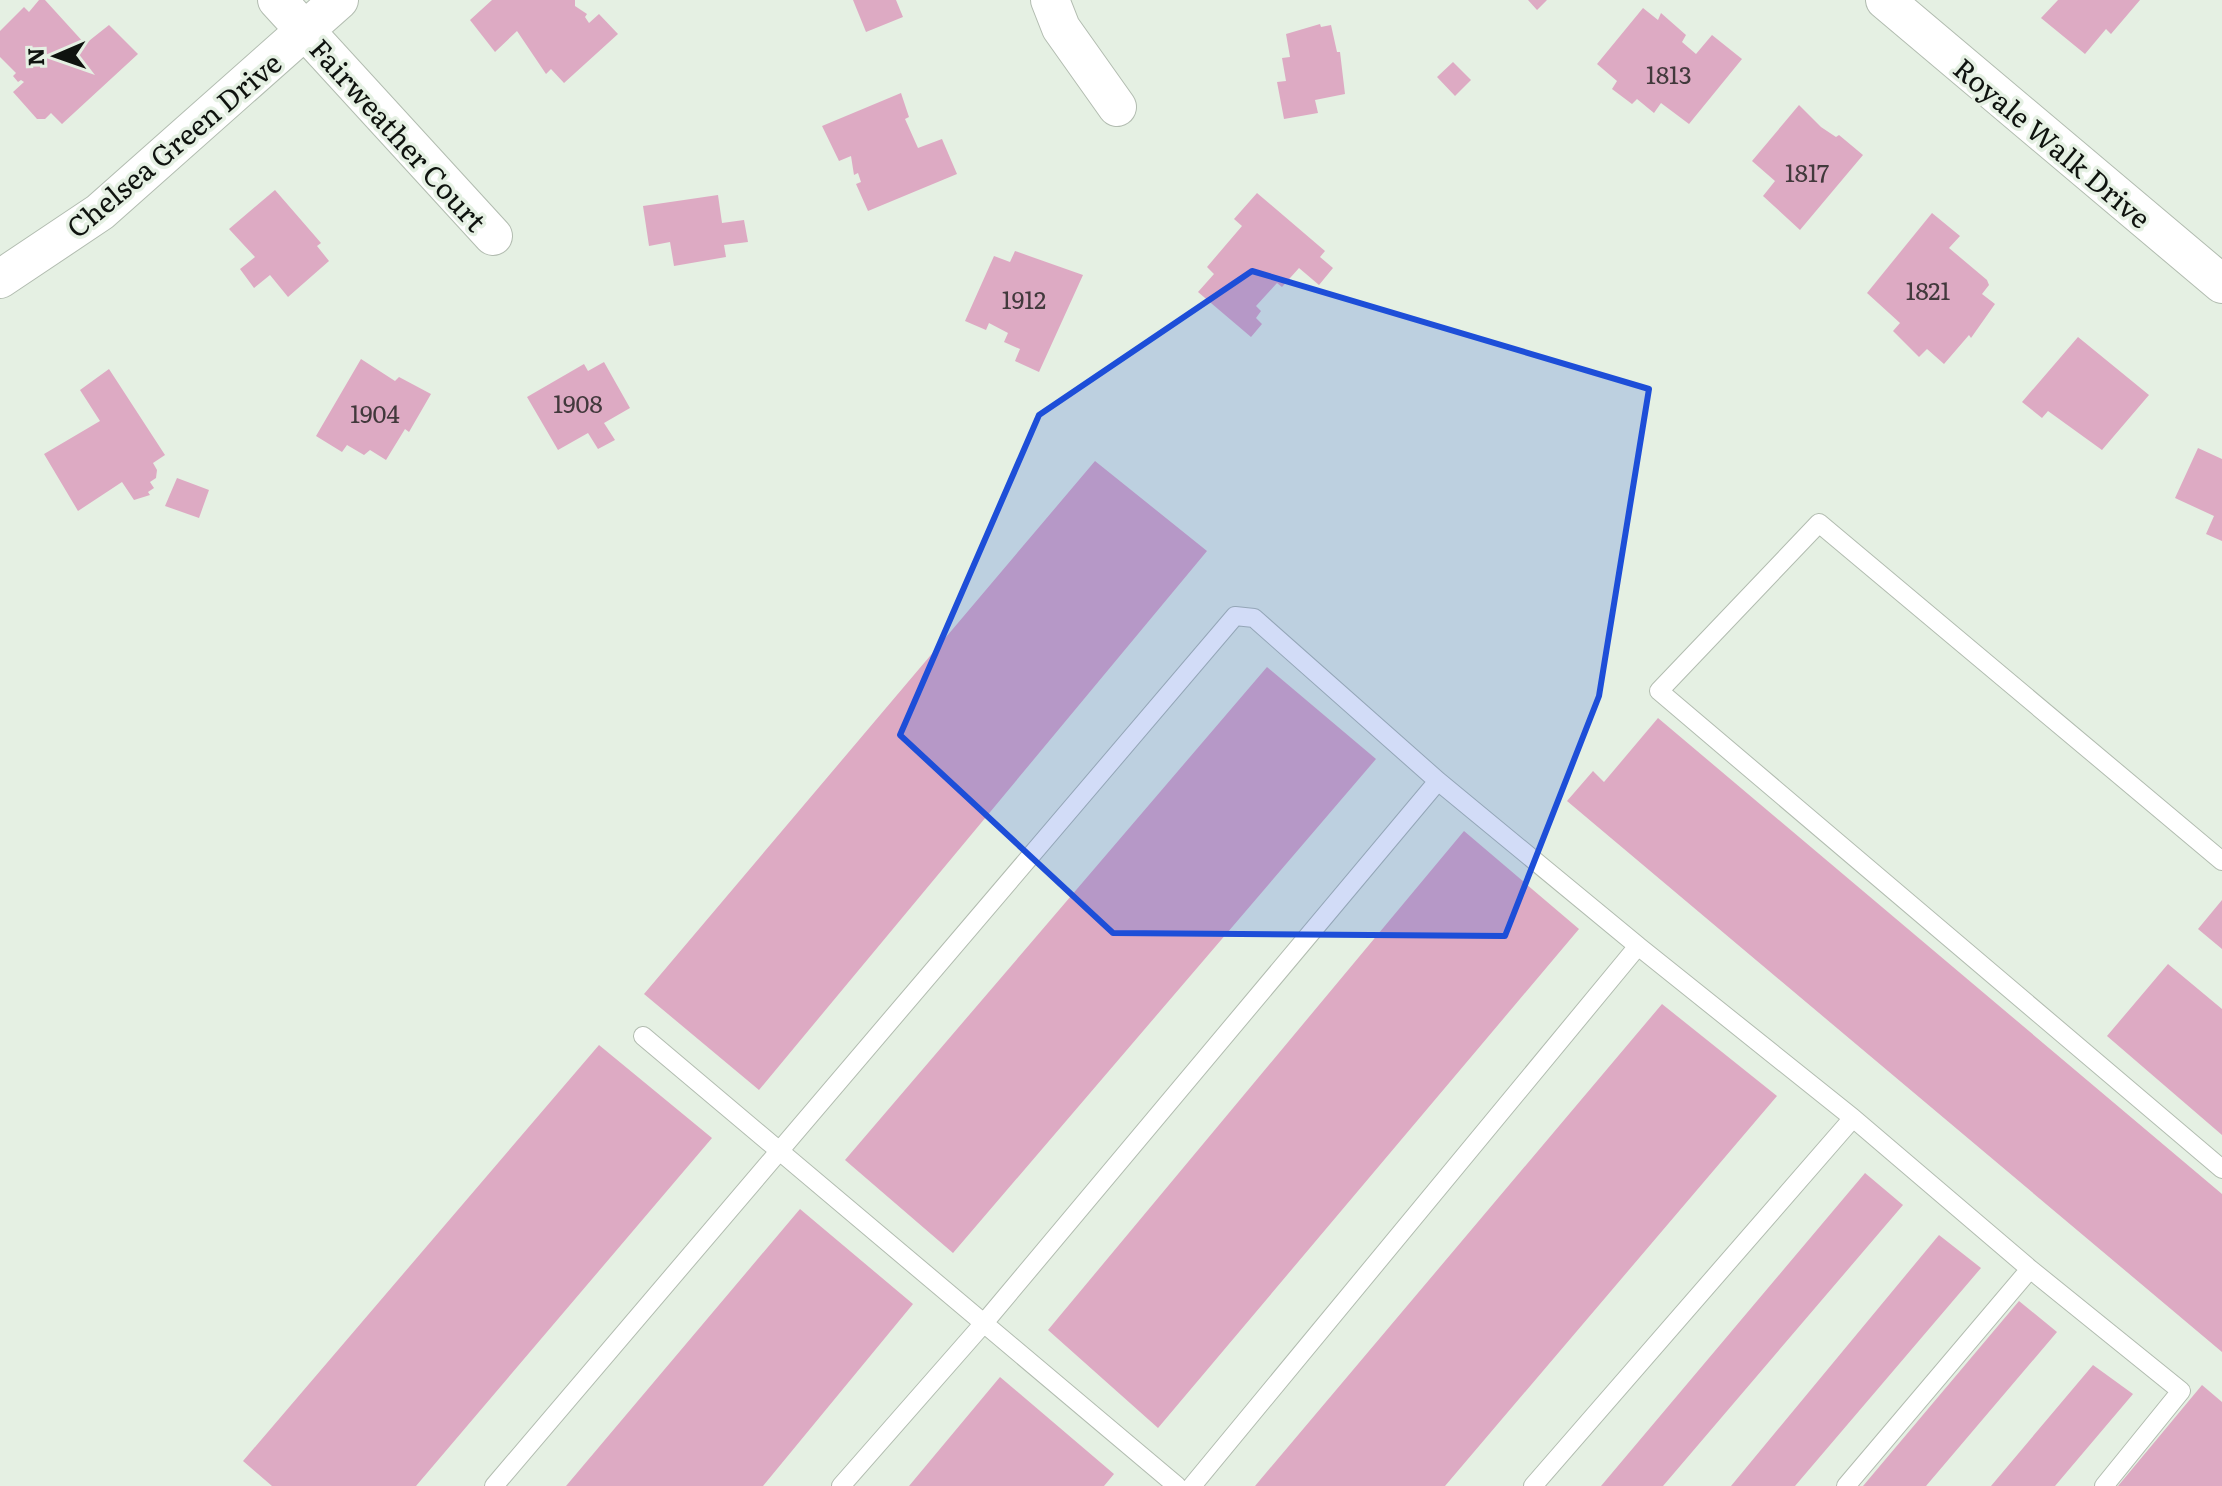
<svg xmlns="http://www.w3.org/2000/svg" width="2222" height="1486" font-family="Literata,serif">
	<style>
		.building { fill: #ddaac3 }
		.lines { fill: none; stroke-linecap: round; stroke-linejoin: round }
		.lane-casing { stroke: #b2bcb0; stroke-width: 20 }
		.street-casing { stroke: #b2bcb0; stroke-width: 40 }
		.lane { stroke: #fff; stroke-width: 18 }
		.street { stroke: #fff; stroke-width: 38 }
		.marked { fill: #1d4ed8; fill-opacity: 0.2; stroke: #1d4ed8; stroke-width: 6; stroke-linejoin: round }
		.labels { text-anchor: middle; dominant-baseline: central; stroke-width: 7; stroke-linejoin: round; paint-order: stroke }
		.number-label { font-size: 24px; fill: #42393c }
		.street-label { font-size: 28px; fill: #0f130f; stroke: #e5f0e3 }
	</style>
	<rect width="100%" height="100%" fill="#e5f0e3"/>
	<!-- building -->
	<path class="building" d="M39,0H45L85,44L109,25L138,54L62,124L51,113L45,119H37L13,92L24,82L21,80L18,82L13,76L16,73L0,57V31L24,7L29,12Z
		M492,0H575V6L587,14L585,17L589,23L599,14L618,34L564,83L551,69L546,74L517,31L495,52L470,20Z
		M853,0H896L903,17L866,32Z
		M1528,0H1547L1537,10Z
		M2058,0H2140L2111,34L2106,29L2085,54L2041,18Z
		M1643,8L1658,20L1661,13L1686,35L1682,42L1696,54L1712,35L1742,59L1689,124L1661,103L1654,113L1637,99L1632,104L1612,89L1617,81L1597,64Z
		M1320,24L1321,27L1331,25L1337,52H1340L1345,94L1315,100L1318,113L1284,119L1277,82L1286,81L1282,58L1290,57L1286,34Z
		M1453,62L1471,80L1455,96L1437,77Z
		M901,93L909,117L905,119L918,148L942,139L957,174L868,211L856,184L861,182L858,173L854,175L851,156L839,161L822,126Z
		M1799,105L1821,127L1836,137L1839,135L1863,155L1800,230L1763,196L1775,181L1752,161Z
		M275,190L321,243L317,246L329,261L288,297L270,275L254,288L240,269L255,257L229,229Z
		M1257,193L1325,251L1320,257L1333,268L1319,285L1299,268L1282,287L1277,283L1256,306L1261,311L1256,318L1262,324L1251,337L1198,292L1214,274L1207,267L1242,226L1234,219Z
		M718,195L722,223L744,220L748,242L724,245L726,257L674,266L670,242L649,246L643,206Z
		M1932,213L1960,236L1949,248L1987,280L1989,285L1982,294L1995,304L1971,338L1969,335L1944,364L1927,349L1919,357L1893,331L1900,323L1867,293Z
		M1015,251L1083,275L1039,372L1015,361L1020,349L1004,342L1008,333L989,323L986,330L965,321L994,256L1010,262Z
		M2078,337L2149,395L2102,450L2048,411L2042,418L2022,402Z
		M361,359L395,381L399,377L431,394L409,432L405,429L386,460L370,450L364,455L347,445L342,452L316,436Z
		M604,362L630,408L604,423L615,440L598,449L588,433L558,450L527,397L584,364L588,371Z
		M109,369L165,455L153,463L157,470L156,478L150,482L154,488L148,492L150,495L134,500L122,482L78,511L44,454L100,421L80,390Z
		M2198,448L2222,459V541L2206,534L2214,516L2175,498Z
		M1095,461L1207,551L759,1090L644,994Z
		M177,478L209,490L199,518L165,506Z
		M1267,667L1376,759L953,1253L845,1160Z
		M1658,718L2222,1194V1352L1567,801L1593,771L1604,782Z
		M1464,831L1579,929L1158,1428L1048,1330Z
		M2222,900V949L2198,929Z
		M2168,964L2222,1009V1135L2107,1036Z
		M1662,1004L1777,1096L1445,1486H1255Z
		M599,1045L712,1138L416,1486H272L243,1461Z
		M1865,1173L1903,1205L1663,1486H1601Z
		M800,1209L913,1304L763,1486H566Z
		M1939,1235L1981,1268L1795,1486H1731Z
		M2019,1301L2057,1332L1926,1486H1863Z
		M2093,1365L2133,1394L2055,1486H1991Z
		M1000,1377L1114,1474L1104,1486H909Z
		M2202,1385L2222,1402V1486H2118Z"/>
	<g class="lines">
		<!-- lane casing -->
		<g class="lane-casing">
			<path id="lane" d="M1438,781L1638,946
				M2222,861L1819,523L1659,691L2222,1169
				M643,1036L1177,1486
				M2030,1269L2181,1391L2104,1486
				M494,1486L1235,616L1254,618L1438,781L984,1323L841,1486
				M1192,1486L1638,946L1853,1118L1533,1486
				M1846,1486L2030,1269L1853,1118"/>
		</g>
		<!-- street casing -->
		<g class="street-casing">
			<path id="street" d="M277,0L493,236
				M1050,0L1061,28L1117,107
				M1885,0L2222,284
				M0,279L100,212L339,0"/>
		</g>
		<!-- lane -->
		<use href="#lane" class="lane"/>
		<!-- street -->
		<use href="#street" class="street"/>
	</g>
	<!-- marked area -->
	<path class="marked" d="M1252,271L1649,389L1599,696L1505,936L1113,933L900,735L1039,415Z"/>
	<g class="labels">
		<!-- number labels -->
		<g class="number-label">
			<text x="1669" y="73">1813</text>
			<text x="1807" y="171">1817</text>
			<text x="1928" y="289">1821</text>
			<text x="1024" y="298">1912</text>
			<text x="578" y="402">1908</text>
			<text x="375" y="412">1904</text>
		</g>
		<!-- street labels -->
		<g class="street-label">
			<text transform="translate(399 134) rotate(48)">Fairweather Court</text>
			<text transform="translate(2053 142) rotate(40)">Royale Walk Drive</text>
			<text transform="translate(173 144) rotate(-40)">Chelsea Green Drive</text>
		</g>
	</g>
	<!-- north arrow -->
	<g transform="translate(56 56) rotate(268)" stroke="#e5f0e3" stroke-width="6" paint-order="stroke">
	<path d="M0-6L14 30L0 20L-14 30Z" fill="#0f130f"/>
	<text y="-12" font-size="22" font-weight="bold" text-anchor="middle" fill="#0f130f">N</text>
	</g>
</svg>
